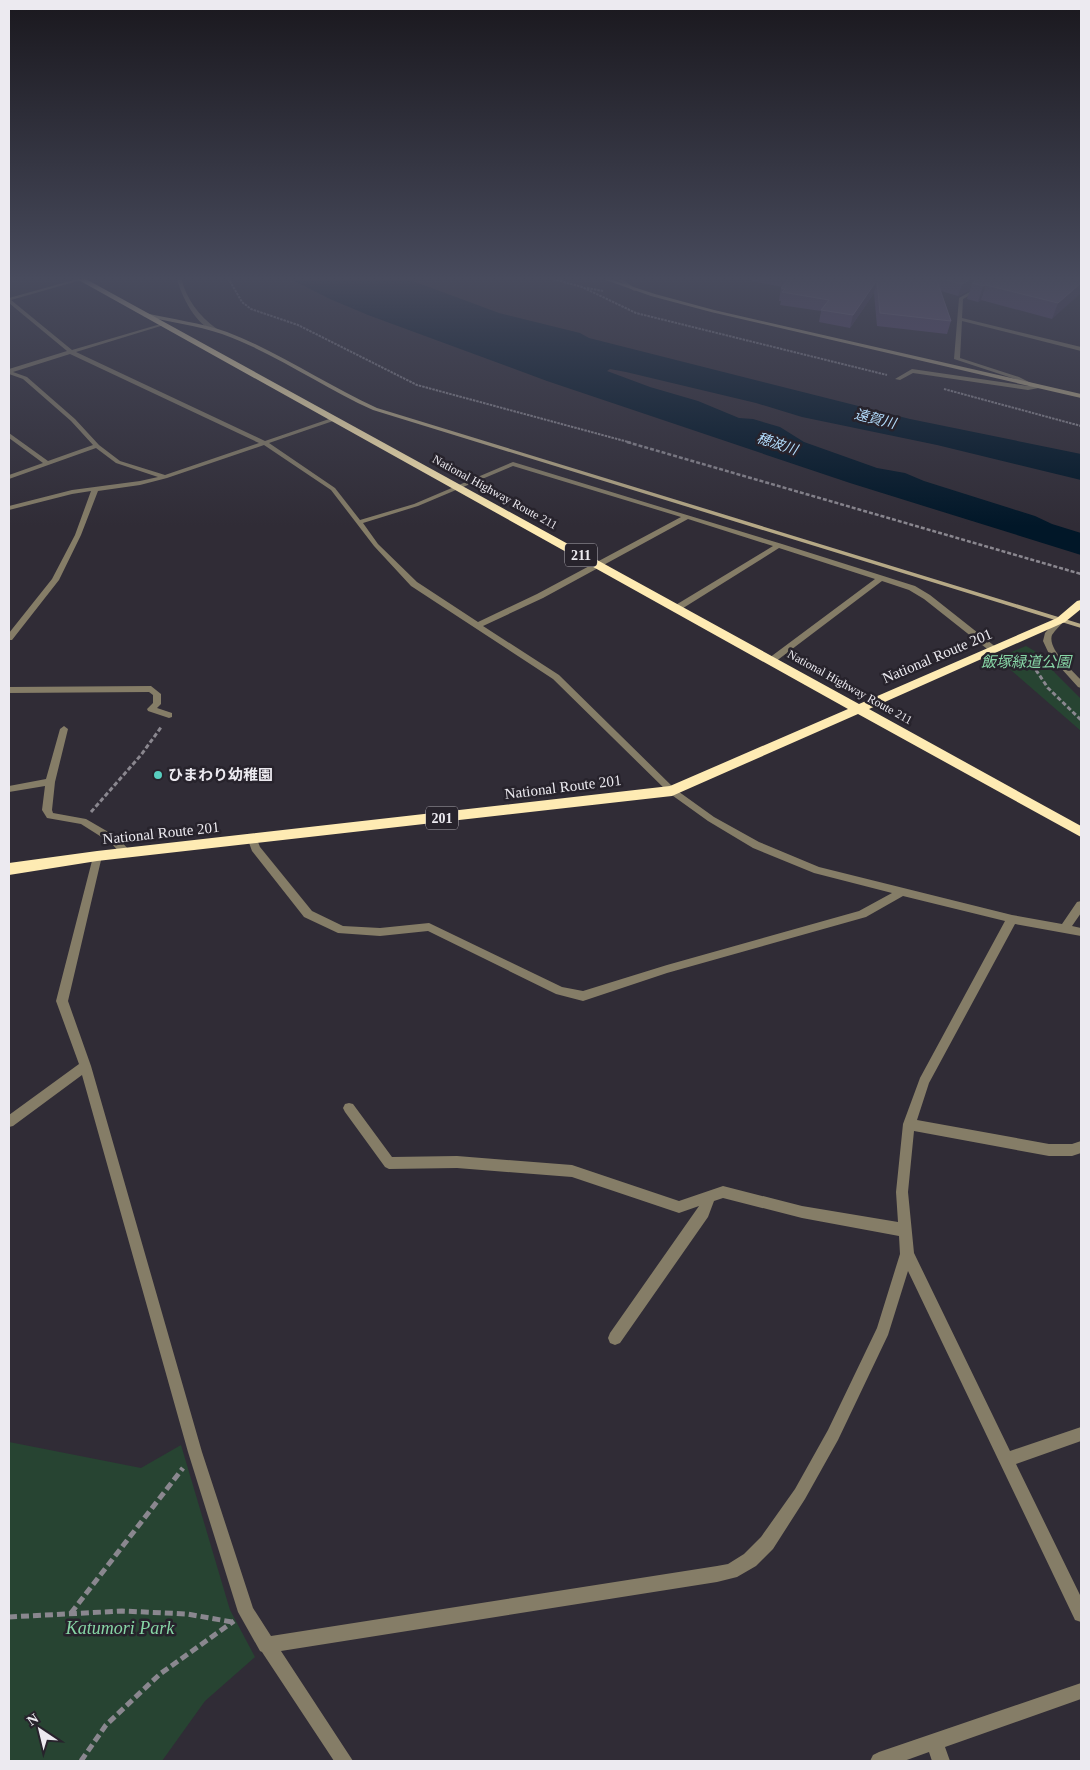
<svg xmlns="http://www.w3.org/2000/svg" width="1090" height="1770" font-family="'Times New Roman','Noto Sans JP',serif">
	<style>
		.green { fill: #274432 }
		.water { fill: #011728 }
		.lines { fill: none; stroke-linecap: round; stroke-linejoin: round }
		.path-far3 { stroke: #8a878f; stroke-width: 2; stroke-dasharray: 2.5 1; stroke-linecap: butt }
		.path-far2 { stroke: #8a878f; stroke-width: 2.5; stroke-dasharray: 4 2; stroke-linecap: butt }
		.path-far1 { stroke: #8a878f; stroke-width: 3; stroke-dasharray: 4.5 2.5; stroke-linecap: butt }
		.path { stroke: #8a878f; stroke-width: 5; stroke-dasharray: 8 4; stroke-linecap: butt }
		.lane { fill: #857d67; fill-rule: evenodd }
		.street { fill: #857d67; fill-rule: evenodd }
		.secondary { fill: #b6a986; fill-rule: evenodd }
		.highway { fill: #feebb3; fill-rule: evenodd }
		.wall { fill: #5b4871 }
		.shaded-wall { fill: #433653 }
		.building { fill: #6b5a7e; stroke: #7f7090 }
		.poi-dot { fill: #58cebf; stroke: #27232c; stroke-width: 2 }
		.labels { text-anchor: middle; dominant-baseline: central; stroke-width: 5; stroke-linejoin: round; paint-order: stroke }
		.far-street-label { font-size: 12px; fill: #eceaf0; stroke: #27232c }
		.far-water-label { font-size: 14px; font-style: italic; fill: #b3dcfc; stroke: #27232c }
		.shield { fill: #27232c; stroke: #b1aeb5; stroke-width: 1 }
		.shield-label { font-size: 14px; font-weight: bold; fill: #eceaf0 }
		.street-label { font-size: 15px; fill: #eceaf0; stroke: #27232c }
		.park-label { font-size: 15px; font-style: italic; fill: #87d6a6; stroke: #27232c }
		.poi-label { font-size: 15px; font-weight: bold; fill: #eceaf0; stroke: #27232c; text-anchor: start }
		.near-park-label { font-size: 18px; font-style: italic; fill: #87d6a6; stroke: #27232c }
	</style>
	<rect width="100%" height="100%" fill="#302c36"/>
	<!-- green -->
	<path class="green" d="M1026,646L1038,653L1056,674L1081,699V731L1005,665L999,657Z
		M9,1442L141,1468L181,1445L230,1610L255,1657L205,1701L162,1761H9Z"/>
	<!-- water -->
	<path class="water" d="M288,278H405L499,313L580,333L589,338L910,419L1081,454V480L937,445L802,417L756,403L626,372L610,369L607,371L650,387L698,401L739,418L753,419L780,427L804,442L877,468L905,473L924,481L1035,516L1052,524L1081,533V555L850,483L547,381L368,315L330,299Z"/>
	<g class="lines">
		<!-- path-far3 -->
		<path class="path-far3" d="M228,278L242,302L251,309L298,325L417,385L632,443
			M550,278L582,287L636,313L887,375
			M587,288L603,291
			M944,389L1081,426"/>
		<!-- path-far2 -->
		<path class="path-far2" d="M627,442L1081,574"/>
		<!-- path-far1 -->
		<path class="path-far1" d="M1032,664L1048,688L1081,720
			M91,812L141,755L162,726"/>
		<!-- path -->
		<path class="path" d="M71,1613L183,1468
			M9,1617L122,1611L187,1614L232,1622
			M81,1761L106,1725L160,1674L234,1621"/>
		<!-- lane -->
		<path class="lane" d="M912,369L1028,386L1041,385L1044,387L1028,390L913,373L900,380L895,379Z"/>
		<!-- street -->
		<path class="street" d="M81,278H88L11,300L72,350L164,323V325L76,352L265,441L332,418H336V420L269,443L335,488L360,520L414,504L513,462L782,544L915,586L930,595L997,648V652H991L924,599L909,590L882,581L775,662H769V658L875,579L779,548L680,610H674V606L773,546L688,519L543,598L483,626L559,675L675,789L714,817L759,842L819,867L1012,915L1062,924L1077,902L1081,901V913L1072,926L1081,928V936L1015,924L929,1083L917,1120L1049,1144H1072L1081,1141V1153L1072,1156H1049L914,1131L908,1192L914,1253L1010,1451L1081,1427V1441L1016,1464L1081,1597V1622L1075,1620L908,1271L888,1335L838,1440L805,1499L773,1549L756,1566L737,1577L717,1582L281,1651L353,1761H334L262,1652L260,1651L238,1612L188,1452L82,1075L13,1126L9,1127V1115L79,1064L56,1001L94,853L97,852L102,856L68,1001L91,1066L202,1452L253,1608L271,1636L717,1566L728,1564L744,1554L761,1537L795,1489L828,1430L877,1328L900,1254L899,1236L802,1218L723,1198L714,1201L708,1217L620,1343L615,1345L610,1343L608,1338L610,1333L699,1206L679,1213L572,1177L457,1168L389,1169L385,1167L345,1112L343,1108L345,1104L349,1103L353,1104L392,1157L457,1156L572,1165L679,1201L723,1186L802,1206L898,1222L896,1192L903,1124L920,1078L1005,921L903,896L866,917L667,973L583,1001L556,994L428,931L380,936L338,933L304,917L252,851L248,840L250,837H256L260,847L312,911L343,926L380,928L429,923L562,987L583,991L667,965L859,911L892,893L814,873L753,848L708,821L669,793L553,679L411,586L374,546L331,490L264,445L167,478L140,485L98,491L81,535L59,580L12,640H9V633L52,579L75,535L91,491L72,494L9,510V506L72,490L140,481L158,477L116,463L96,448L9,479V475L43,463L9,438V433L48,461L93,445L71,421L23,379L9,374V369L67,351L9,303V298ZM70,354L259,443L165,475L120,461L99,445L75,419L27,377L13,372ZM513,466L681,517L537,594L478,622L417,582L378,544L363,523L418,506Z
			M177,278H181C187,300 198,315 217,329V331C198,330 180,294 177,278Z
			M615,278H620L638,290L634,291Z
			M995,278H1000L963,299L962,318L1081,347V351L962,321L960,358L1019,377L1031,383V385H1027L1015,379L954,359L959,298Z
			M1058,618H1064L1065,620C1061,625 1055,630 1052,635C1047,649 1073,671 1081,680V688L1078,687L1050,656L1043,641L1045,633Z
			M151,686L161,694V704L157,708L172,713V717L169,718L148,711L147,709L153,703V695L149,692L9,693V687Z
			M64,726L68,729L55,782L52,810L53,813L86,819L117,837L129,850L131,853L129,856H123L111,843L81,824L47,818L42,810L45,786L9,792V786L46,779L60,729Z
			M1081,1683V1699L945,1747L950,1761H932L929,1752L904,1761H870L873,1755L879,1752Z"/>
		<!-- secondary -->
		<path class="secondary" d="M600,278H606L655,294L714,310L1081,394V398L711,312L651,296Z
			M145,313C172,319 201,323 227,332C279,352 326,385 377,408L1081,624V628L373,410C322,387 275,353 222,334C196,325 169,322 143,316Z"/>
		<!-- highway -->
		<path class="highway" d="M75,278H84L859,704L1057,618L1077,601L1081,600V609L1065,622L869,709L1081,826V837L858,714L672,796L97,861L9,875V863L97,851L670,786L848,709Z"/>
	</g>
	<!-- wall -->
	<path class="wall" d="M752,278H1054L1058,279L1081,278L1052,319L981,300L978,302L967,299L970,290L958,296L941,291L951,321L947,334L877,326L874,293L850,328L819,322L821,311L780,305L781,301H779L781,288L783,287L751,281Z"/>
	<!-- shaded-wall -->
	<path class="shaded-wall" d="M973,278H991L972,283L970,290L958,296L962,284Z
		M877,280L874,293L850,328L853,315Z
		M1081,283V293L1052,319L1058,303Z
		M986,285L981,300L978,302L983,286Z"/>
	<!-- building -->
	<path class="building" d="M790,278H936L951,321L880,313L877,280L853,315L821,310L829,300L782,292L785,289L781,288Z
		M940,278H973L962,284Z
		M981,278H1054L1058,279L1060,278H1081V283L1058,303L986,285L983,286L972,283Z"/>
	<!-- sky -->
	<linearGradient id="sky" x2="0" y2="1"><stop stop-color="#1a181e"/><stop offset="0.53" stop-color="#484b5d"/><stop offset="1" stop-color="#484b5d" stop-opacity="0"/></linearGradient>
	<rect width="1090" height="526" fill="url(#sky)"/>
	<!-- markers -->
	<circle class="poi-dot" cx="158" cy="775" r="5"/>
	<g class="labels">
		<!-- far-street labels -->
		<g class="far-street-label">
			<text transform="translate(495 492) rotate(29)">National Highway Route 211</text>
			<text transform="translate(850 687) rotate(29)">National Highway Route 211</text>
		</g>
		<!-- far-water labels -->
		<g class="far-water-label">
			<text transform="translate(875 419) rotate(14)">遠賀川</text>
			<text transform="translate(777 444) rotate(18)">穂波川</text>
		</g>
		<!-- shield labels -->
		<g class="shield">
			<rect x="565" y="543.5" width="32" height="23" rx="4"/>
			<rect x="426" y="806.5" width="32" height="23" rx="4"/>
		</g>
		<g class="shield-label">
			<text x="581" y="555">211</text>
			<text x="442" y="818">201</text>
		</g>
		<!-- street labels -->
		<g class="street-label">
			<text transform="translate(937 656) rotate(-23)">National Route 201</text>
			<text transform="translate(563 787) rotate(-7)">National Route 201</text>
			<text transform="translate(161 833) rotate(-6)">National Route 201</text>
		</g>
		<!-- park labels -->
		<g class="park-label">
			<text x="1026" y="662">飯塚緑道公園</text>
		</g>
		<!-- poi labels -->
		<g class="poi-label">
			<text x="168" y="775">ひまわり幼稚園</text>
		</g>
		<!-- near-park labels -->
		<g class="near-park-label">
			<text x="120" y="1628">Katumori Park</text>
		</g>
	</g>
	<!-- border -->
	<rect width="1090" height="1770" fill="none" stroke="#eceaf0" stroke-width="20"/>
	<!-- north arrow -->
	<g transform="translate(40 1730) rotate(325)" stroke="#27232c" stroke-width="4" paint-order="stroke">
	<path d="M0-4L9 19L0 12L-9 19Z" fill="#eceaf0"/>
	<text y="-8" font-size="14" font-weight="bold" text-anchor="middle" fill="#eceaf0">N</text>
	</g>
</svg>
